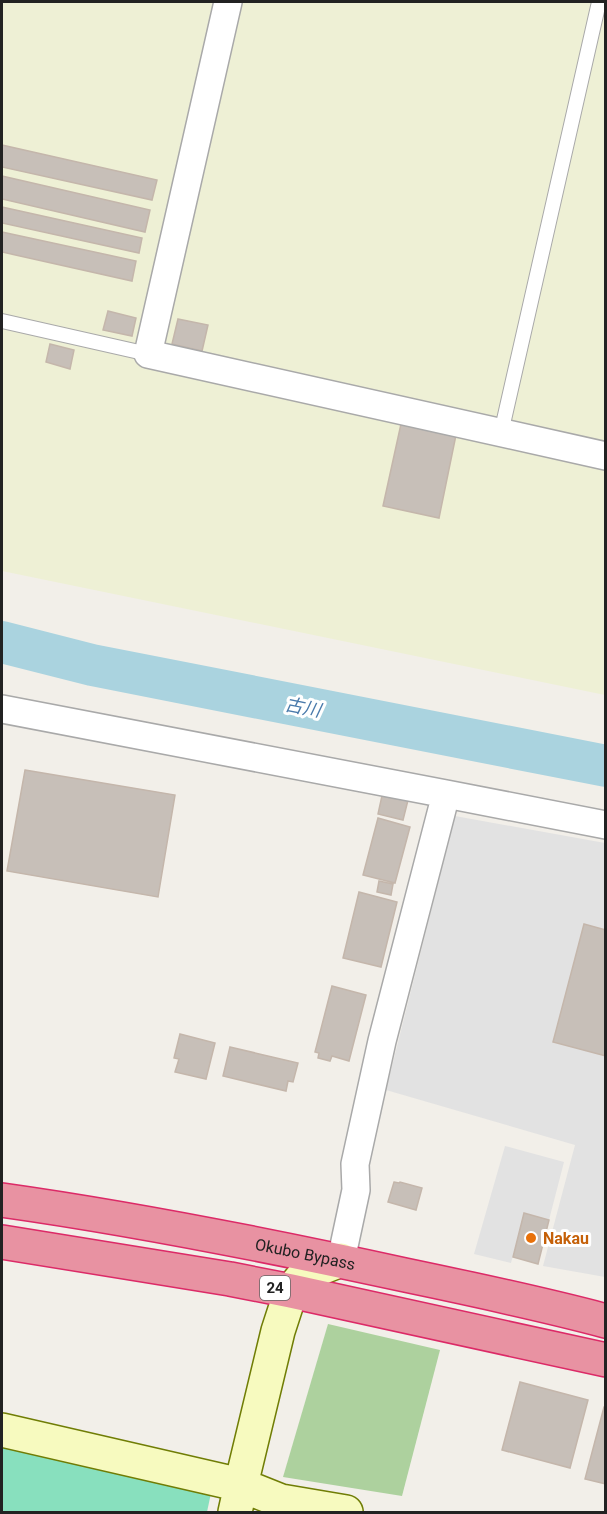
<svg xmlns="http://www.w3.org/2000/svg" width="607" height="1514" font-family="Roboto,'Noto Sans JP',sans-serif">
	<style>
		.farmland { fill: #eef0d5 }
		.forest { fill: #add19e }
		.pitch { fill: #88e0be }
		.parking { fill: #e2e2e2 }
		.lines { fill: none; stroke-linecap: round; stroke-linejoin: round }
		.river { stroke: #aad3df; stroke-width: 42 }
		.building { fill: #c7bfb8; stroke: #c4b6ab; stroke-width: 1.5 }
		.lane-casing { stroke: #a9a9a9; stroke-width: 16 }
		.street-casing { stroke: #a9a9a9; stroke-width: 30 }
		.secondary-casing { stroke: #707d05; stroke-width: 36 }
		.highway-casing { stroke: #dc2a67; stroke-width: 36 }
		.lane { stroke: #fff; stroke-width: 14 }
		.street { stroke: #fff; stroke-width: 27 }
		.secondary { stroke: #f7fabf; stroke-width: 33 }
		.highway { stroke: #e892a2; stroke-width: 33 }
		.food-dot { fill: #e8710a; stroke: #fff; stroke-width: 2 }
		.labels { text-anchor: middle; dominant-baseline: central; stroke-width: 6; stroke-linejoin: round; paint-order: stroke }
		.shield { fill: #fff; stroke: #646464; stroke-width: 1.5 }
		.shield-label { font-size: 15px; font-weight: bold; fill: #222 }
		.food-label { font-size: 16px; font-weight: bold; fill: #c56008; stroke: #fff; text-anchor: start }
		.street-label { font-size: 16px; fill: #222; stroke: #fff }
		.water-label { font-size: 18px; font-style: italic; fill: #4a7aab; stroke: #fff }
	</style>
	<rect width="100%" height="100%" fill="#f2efe9"/>
	<!-- farmland -->
	<path class="farmland" d="M2,2H605V695L2,571Z"/>
	<!-- forest -->
	<path class="forest" d="M328,1324L440,1350L402,1496L283,1477Z"/>
	<!-- pitch -->
	<path class="pitch" d="M2,1443L211,1493L207,1512H2Z"/>
	<!-- parking -->
	<path class="parking" d="M455,816L605,843V1277L543,1266L575,1145L386,1090Z
		M505,1146L564,1162L549,1220L524,1213L511,1263L474,1254Z"/>
	<g class="lines">
		<!-- river -->
		<path class="river" d="M2,642L92,665L606,766"/>
	</g>
	<!-- building -->
	<path class="building" d="M2,145L157,180L152,200L2,167Z
		M2,176L150,210L145,232L2,199Z
		M2,207L142,238L139,253L2,223Z
		M2,232L136,261L132,281L2,252Z
		M108,311L136,318L132,336L103,330Z
		M178,319L208,325L202,351L172,344Z
		M50,344L74,350L70,369L46,362Z
		M401,424L456,435L439,518L383,506Z
		M25,770L175,795L158,897L7,871Z
		M383,791L409,796L403,820L378,814Z
		M378,818L410,827L395,883L363,875Z
		M379,881L393,884L391,895L377,892Z
		M359,892L397,902L381,967L343,958Z
		M584,924L606,930V1056L553,1042Z
		M332,986L366,995L349,1061L332,1056L330,1061L318,1058L319,1053L315,1052Z
		M180,1034L215,1043L206,1079L175,1072L179,1059L174,1058Z
		M230,1047L298,1063L293,1082L288,1081L286,1091L223,1076Z
		M394,1182L399,1183L400,1182L422,1188L416,1210L388,1202Z
		M524,1213L549,1220L538,1264L513,1257Z
		M520,1382L588,1400L570,1468L502,1450Z
		M604,1407H606V1484L585,1479Z"/>
	<g class="lines">
		<!-- lane casing -->
		<g class="lane-casing">
			<path id="lane" d="M2,321L148,354
				M501,433L599,2"/>
		</g>
		<!-- street casing -->
		<g class="street-casing">
			<path id="street" d="M228,2L148,354L606,456
				M2,709L446,794L382,1041L355,1164L356,1190L341,1260
				M446,794L606,825"/>
		</g>
		<!-- secondary casing -->
		<g class="secondary-casing">
			<path id="secondary" d="M2,1430L241,1485L281,1501L346,1512
				M235,1512L241,1485L278,1331L291,1291L305,1274L341,1260"/>
		</g>
		<!-- highway casing -->
		<g class="highway-casing">
			<g id="highway">
				<path id="s1" d="M2,1200C137,1219 272,1246 405,1275C472,1289 539,1303 606,1321"/>
				<path d="M2,1242L230,1279L291,1291L606,1360"/>
			</g>
		</g>
		<!-- lane -->
		<use href="#lane" class="lane"/>
		<!-- street -->
		<use href="#street" class="street"/>
		<!-- secondary -->
		<use href="#secondary" class="secondary"/>
		<!-- highway -->
		<use href="#highway" class="highway"/>
	</g>
	<!-- markers -->
	<circle class="food-dot" cx="531" cy="1238" r="6"/>
	<g class="labels">
		<!-- shield labels -->
		<rect class="shield" x="260" y="1276" width="30" height="24" rx="4.5"/>
		<g class="shield-label">
			<text x="275" y="1288">24</text>
		</g>
		<!-- food labels -->
		<g class="food-label">
			<text x="543" y="1238">Nakau</text>
		</g>
		<!-- street labels -->
		<g class="street-label">
			<text stroke="none"><textPath href="#s1" startOffset="308">Okubo Bypass</textPath></text>
		</g>
		<!-- water labels -->
		<g class="water-label">
			<text transform="translate(303 707) rotate(11)">古川</text>
		</g>
	</g>
	<!-- border -->
	<rect width="607" height="1514" fill="none" stroke="#222222" stroke-width="6"/>
</svg>
